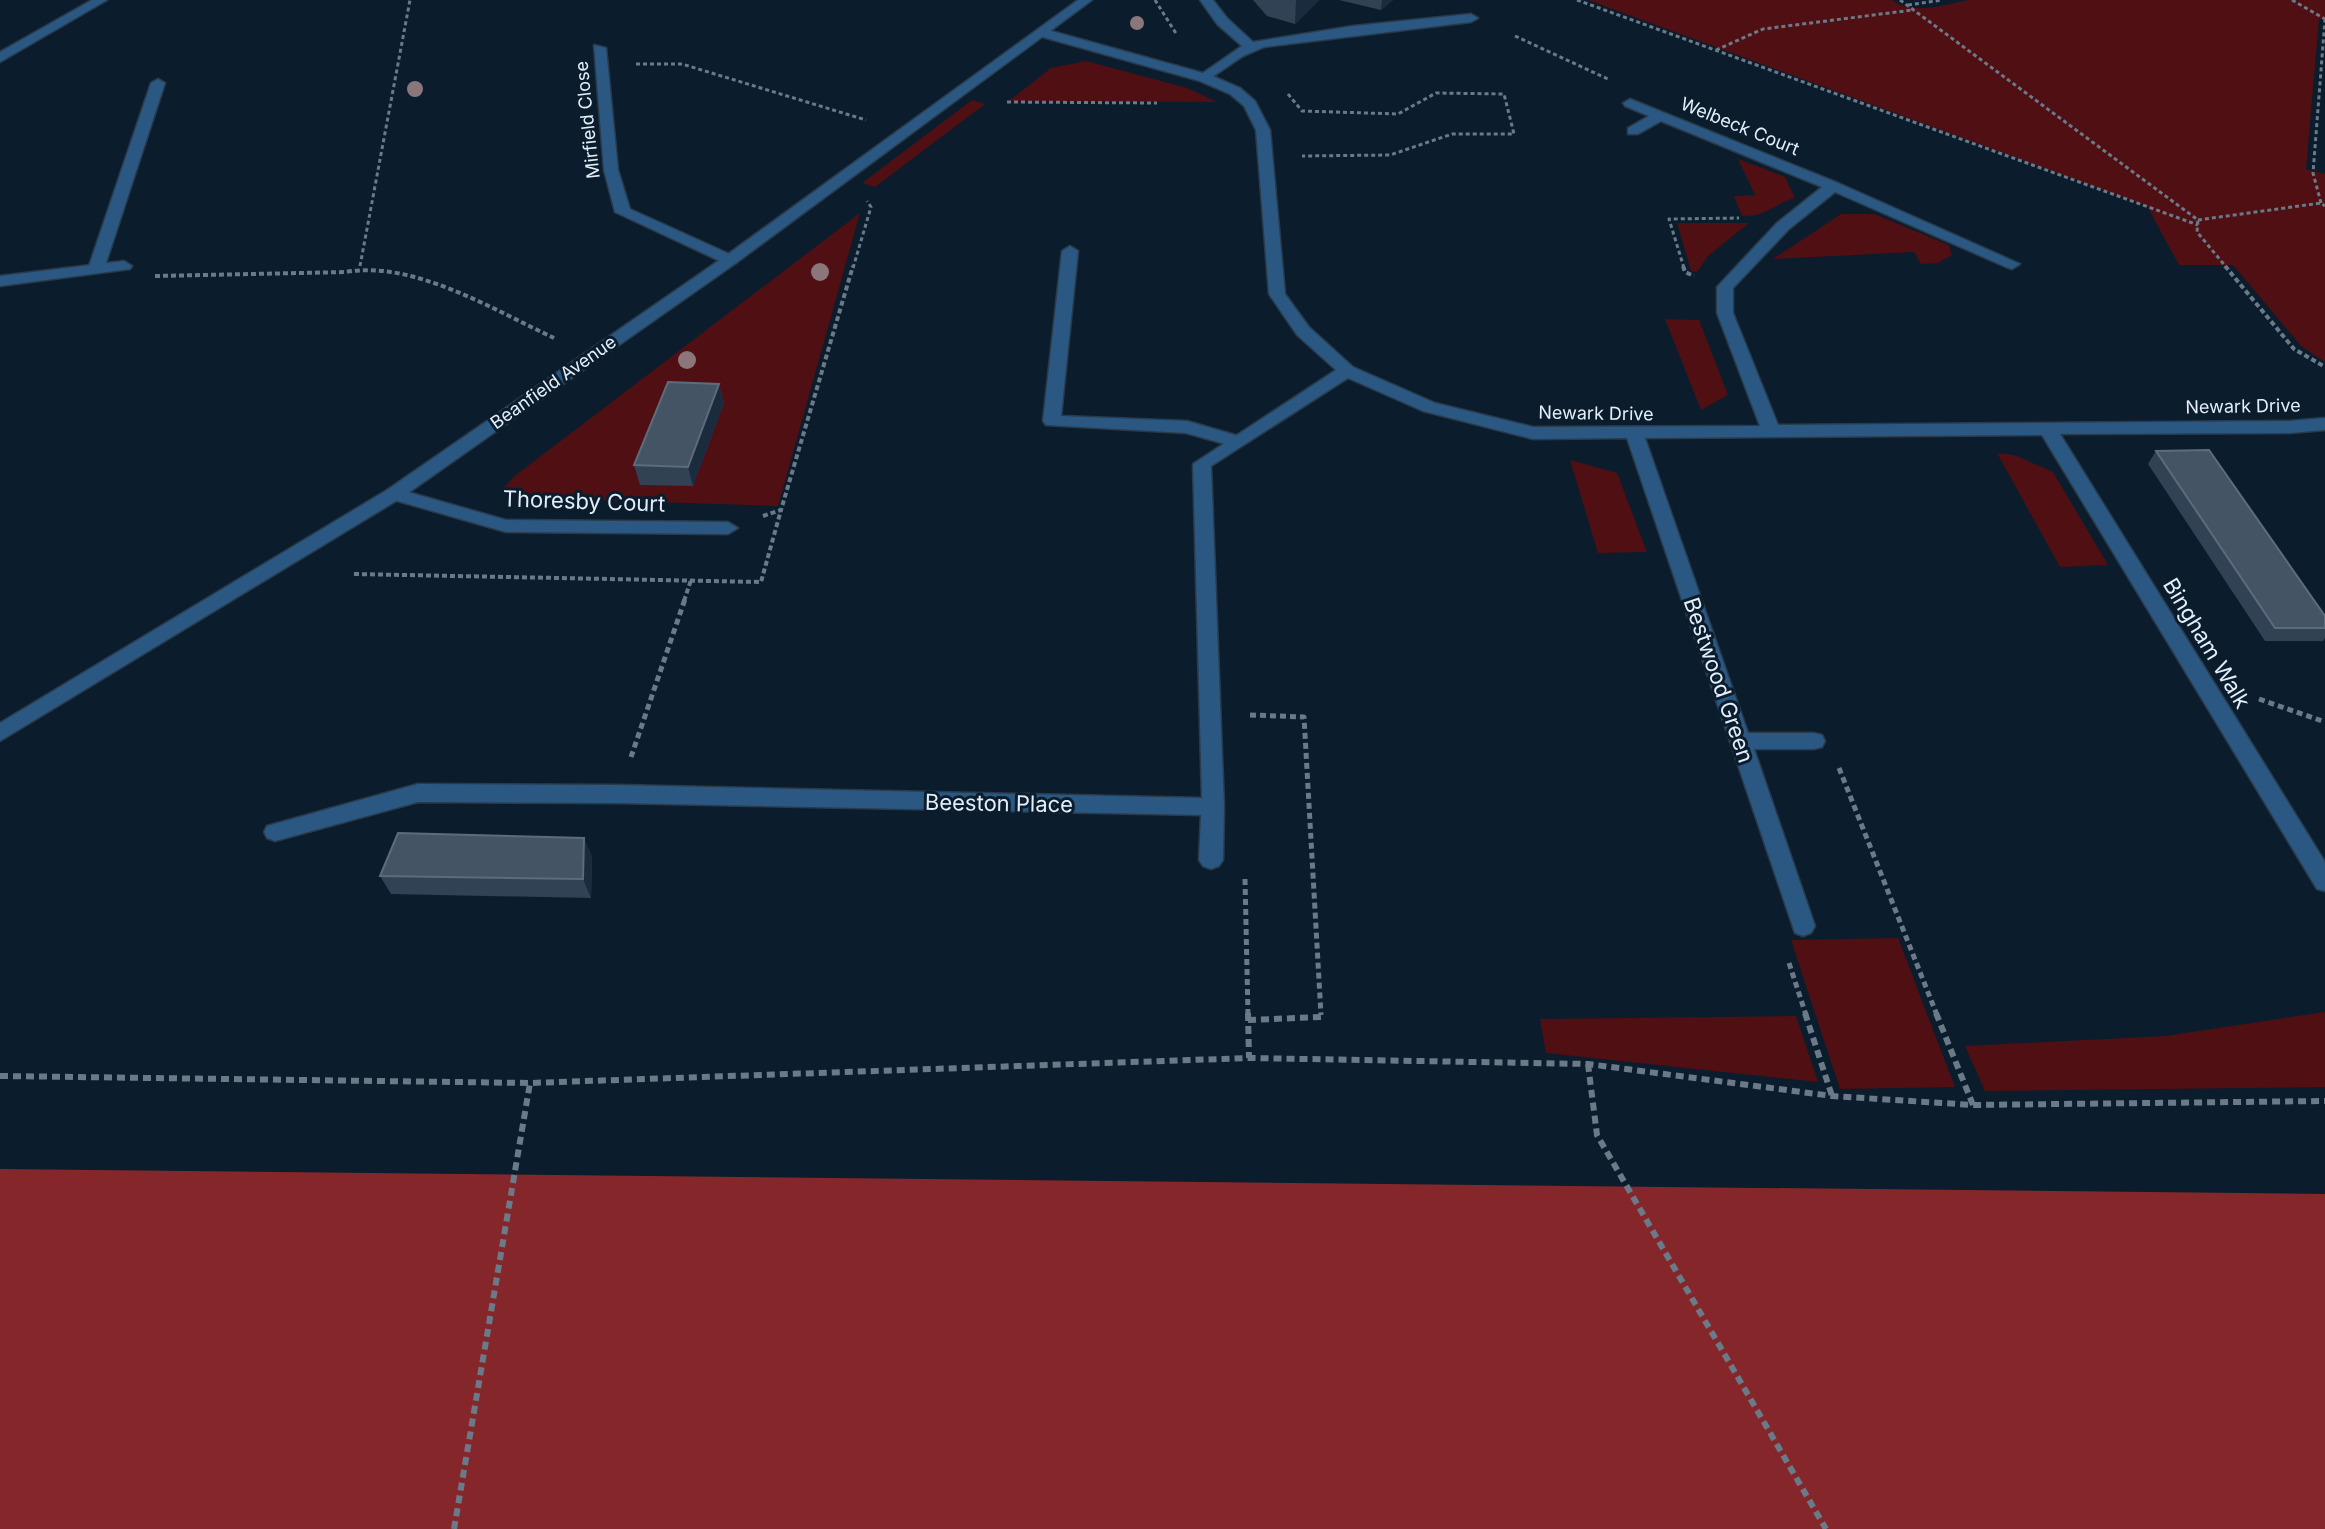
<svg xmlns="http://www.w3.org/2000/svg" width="2325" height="1529" font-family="Inter,sans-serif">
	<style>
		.green { fill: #4f0f13 }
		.forest { fill: #85272a }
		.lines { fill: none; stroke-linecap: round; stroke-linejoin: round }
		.service-casing { stroke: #293a4a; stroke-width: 3 }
		.minor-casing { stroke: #293a4a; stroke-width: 3 }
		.tertiary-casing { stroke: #293a4a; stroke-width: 3 }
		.path-far3 { stroke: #6b7a88; stroke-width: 3; stroke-dasharray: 4 3; stroke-linecap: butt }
		.path-far2 { stroke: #6b7a88; stroke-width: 4; stroke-dasharray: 5 3; stroke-linecap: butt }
		.path-far1 { stroke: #6b7a88; stroke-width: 5; stroke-dasharray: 6 4; stroke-linecap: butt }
		.path { stroke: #6b7a88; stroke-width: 6; stroke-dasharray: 8 5; stroke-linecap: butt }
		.service { fill: #2a5882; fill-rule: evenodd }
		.minor { fill: #2a5882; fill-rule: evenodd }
		.tertiary { fill: #2a5882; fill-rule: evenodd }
		.tree { fill: #8b767b }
		.wall { fill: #304254 }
		.shaded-wall { fill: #192b3d }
		.building { fill: #445465; stroke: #5d6c7d; stroke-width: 2 }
		.labels { text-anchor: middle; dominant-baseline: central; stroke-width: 6; stroke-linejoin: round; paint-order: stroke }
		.far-street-label { font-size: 18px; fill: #e3eefa; stroke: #0b1d2d }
		.street-label { font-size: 22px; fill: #e3eefa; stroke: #0b1d2d }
	</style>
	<rect width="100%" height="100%" fill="#0b1d2d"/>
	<!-- green -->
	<path class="green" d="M1588,0H1892C1914,16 1945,4 1970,0H2325V18L2319,19L2306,169L2325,174V362L2301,346L2233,265H2179L2147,206Z
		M1086,61L1187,88L1217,102L1009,101L1051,68Z
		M972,100L985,104L875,187L862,183Z
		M1738,159L1785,177L1795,198C1773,204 1767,217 1742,216L1734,196L1755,195Z
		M860,213L778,506L533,498L501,490L516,475Z
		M1841,214H1874L1949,245L1952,255L1938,263L1921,264L1914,252L1773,259Z
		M1677,223H1749L1708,256L1697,272L1691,271Z
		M1665,319L1699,320L1728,395L1701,410Z
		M1997,453L2014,455L2053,472L2108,565L2060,567Z
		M1570,460L1617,473L1647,552L1598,553Z
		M1898,938L1955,1087L1840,1089L1791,940Z
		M2325,1012V1087L1985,1091L1965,1046L2165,1036Z
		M1796,1016L1818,1082L1546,1053L1540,1019Z"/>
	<!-- forest -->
	<path class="forest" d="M0,1169L2325,1194V1529H0Z"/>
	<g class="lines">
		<!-- service casing -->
		<g class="service-casing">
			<path id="service" d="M1200,0H1213L1227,18L1253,42L1353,26L1471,14L1478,18L1471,22L1264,47L1243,56L1205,82L1198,78L1200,75L1242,46L1217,24Z
				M158,79L165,83L104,269L102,272H90L88,269L151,83Z
				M1070,246L1078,251L1061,416L1187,421L1242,437L1245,441L1242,445L1236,447L1186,433L1046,425L1043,421L1062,251Z"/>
		</g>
		<!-- minor casing -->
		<g class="minor-casing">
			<path id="minor" d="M92,0H107L0,62V52Z
				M1044,29L1210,75L1240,88L1255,101L1270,130L1285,294L1309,327L1353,367L1435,403L1533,427L1760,426L1717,313V287L1777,223L1822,187L1661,121L1638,134H1628V128L1649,116L1625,106L1623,103L1630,99L1838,183L2020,264L2012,269L2006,267L1835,192L1789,229L1733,288V313L1778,425L2290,421L2325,418V430L2290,433L2060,434L2325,862V891L2317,889L2042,435L1645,438L1748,733H1814L1822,735L1825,741L1822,747L1814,749H1754L1815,926L1811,933L1803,936L1795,933L1627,438L1533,439L1423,411L1348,378L1211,466L1224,807L1223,860L1219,866L1211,869L1203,866L1199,860L1201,815L618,803L418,802L275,841L267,838L264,832L267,826L418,784L618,785L1202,798L1193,464L1336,370L1297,335L1269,294L1256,130L1244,106L1230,94L1200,81L1039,36L1037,33Z
				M594,45L606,48L618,170L630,209L736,257V263H724L615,212L604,170Z
				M124,261L132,266L130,269L0,286V276Z
				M394,488L506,520L728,522L738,528L728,534L506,532L387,498L385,494L387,490Z"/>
		</g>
		<!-- tertiary casing -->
		<g class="tertiary-casing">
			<path id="tertiary" d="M1078,0H1092L736,263L401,498L0,741V723L387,490L724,257Z"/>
		</g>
		<!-- path-far3 -->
		<path class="path-far3" d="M1155,0L1177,35
			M1577,0L2198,225
			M1900,0L2198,220L2197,232L2227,268
			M2292,0L2325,19
			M1908,5L1942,0
			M1515,36L1610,80
			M1716,50L1763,29L1913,10
			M636,64H682L866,120
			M1288,94L1302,111L1398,114L1436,93L1504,94L1514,134H1452L1390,155L1302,156
			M1007,102L1157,103
			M2321,203L2313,173L2325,19
			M2198,220L2321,203L2325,206
			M360,266L410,0
			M853,268L871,207L867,201
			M1684,268L1669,219L1739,218"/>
		<!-- path-far2 -->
		<path class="path-far2" d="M1683,266L1685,272L1694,276
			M2225,266L2294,349L2325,367
			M155,276L346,272C413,260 494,310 554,338
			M763,516L781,510L853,266
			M354,574L761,582L781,510
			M684,601L691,580"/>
		<!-- path-far1 -->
		<path class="path-far1" d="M2259,699L2325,722
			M1250,715L1304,717L1321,1015
			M631,757L685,599
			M1839,768L1937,1015
			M1245,879L1248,1015
			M1789,963L1806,1015"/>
		<!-- path -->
		<path class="path" d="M1248,1013L1249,1058
			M1805,1013L1832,1096
			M1936,1013L1973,1105
			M1248,1020L1321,1017V1013
			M1588,1064L1597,1135L1826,1529
			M0,1076L530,1083L1249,1058L1588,1064L1832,1096L1973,1105L2325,1101
			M454,1529L530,1083"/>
		<!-- service -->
		<use href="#service" class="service"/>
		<!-- minor -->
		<use href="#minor" class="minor"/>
		<!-- tertiary -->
		<use href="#tertiary" class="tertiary"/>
	</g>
	<!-- trees -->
	<g class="tree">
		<circle cx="1137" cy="23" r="7"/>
		<circle cx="415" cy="89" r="8"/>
		<circle cx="820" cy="272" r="9"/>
		<circle cx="687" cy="360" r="9"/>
	</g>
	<!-- wall -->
	<path class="wall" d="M1253,0H1319L1295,24L1267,16Z
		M1339,0H1393L1381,10Z
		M719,384L724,403L693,486L640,485L634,465Z
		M2156,451L2325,616V638L2323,641H2265L2148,464Z
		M584,838L592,857L591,898L391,894L380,876Z"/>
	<!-- shaded-wall -->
	<path class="shaded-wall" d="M1296,0H1319L1295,24Z
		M1382,0H1393L1381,10Z
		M719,384L724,403L693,486L688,467Z
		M584,838L592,857L591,898L583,879Z"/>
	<!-- building -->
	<path class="building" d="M668,382L719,384L688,467L634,465Z
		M2209,450L2325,616V628H2275L2156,451Z
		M398,833L584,838L583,879L380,876Z"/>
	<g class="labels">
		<!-- far-street labels -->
		<g class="far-street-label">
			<text transform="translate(587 120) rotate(-96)">Mirfield Close</text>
			<text transform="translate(1740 126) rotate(22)">Welbeck Court</text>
			<text transform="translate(553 382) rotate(-35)">Beanfield Avenue</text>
			<text transform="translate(2243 406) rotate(-1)">Newark Drive</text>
			<text transform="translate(1596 413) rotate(1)">Newark Drive</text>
		</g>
		<!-- street labels -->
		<g class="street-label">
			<text transform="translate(584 501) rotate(2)">Thoresby Court</text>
			<text transform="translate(2207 643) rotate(59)">Bingham Walk</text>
			<text transform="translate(1719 680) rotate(71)">Bestwood Green</text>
			<text transform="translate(999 803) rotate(1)">Beeston Place</text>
		</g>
	</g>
</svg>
